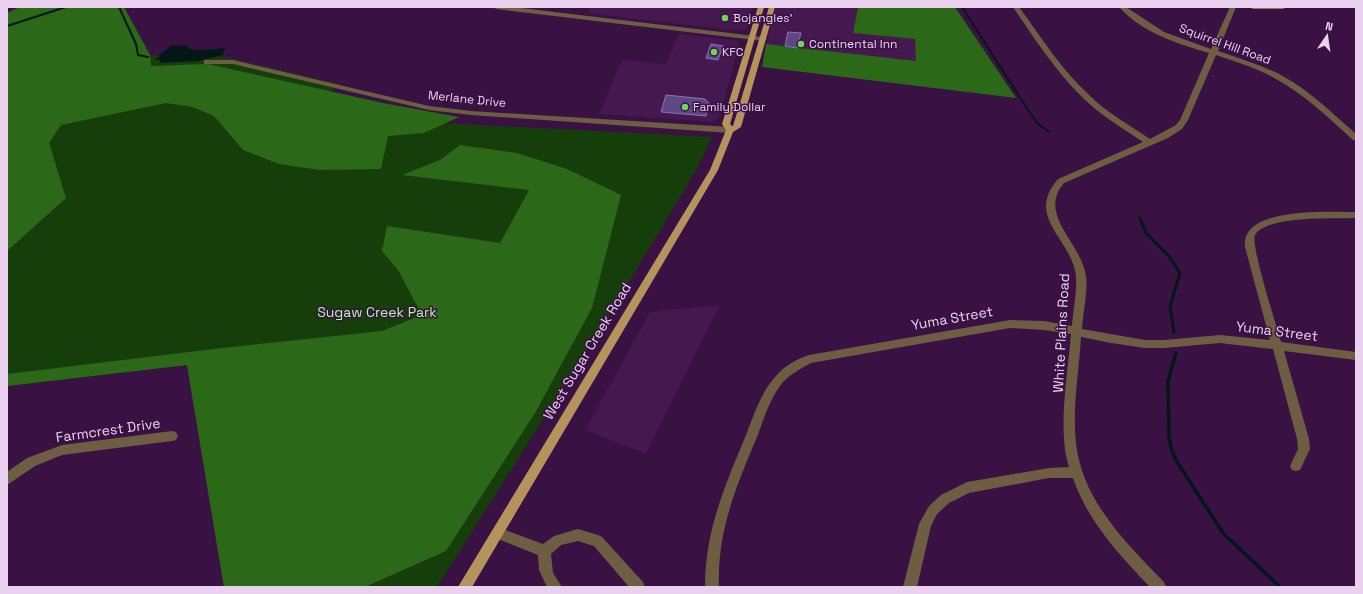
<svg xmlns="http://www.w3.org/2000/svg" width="1363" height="594" font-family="'Space Grotesk',sans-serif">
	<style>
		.built { fill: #451850 }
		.green { fill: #163e0a }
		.forest { fill: #2b6919 }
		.water { fill: #041718 }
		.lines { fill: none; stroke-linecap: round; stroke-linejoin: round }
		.stream-far2 { stroke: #041718; stroke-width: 2 }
		.stream-far1 { stroke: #041718; stroke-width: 3 }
		.stream { stroke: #041718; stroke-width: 3.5 }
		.building { fill: #5e4884; stroke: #8a74b3 }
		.street { fill: #6d5d43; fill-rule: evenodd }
		.secondary { fill: #957b51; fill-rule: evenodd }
		.primary { fill: #b4935c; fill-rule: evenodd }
		.poi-dot { fill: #74d25c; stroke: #3a1143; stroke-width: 1.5 }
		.labels { text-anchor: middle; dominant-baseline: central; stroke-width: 3; stroke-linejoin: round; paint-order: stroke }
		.far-poi-label { font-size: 12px; fill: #ead1f0; stroke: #3a1143; text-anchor: start }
		.far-street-label { font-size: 12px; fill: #ead1f0; stroke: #3a1143 }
		.park-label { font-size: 14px; fill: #aafe96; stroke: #3a1143 }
		.street-label { font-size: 14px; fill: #ead1f0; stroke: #3a1143 }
	</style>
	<rect width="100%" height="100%" fill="#3a1143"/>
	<!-- built -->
	<path class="built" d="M591,7H753L747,28L739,31L587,13Z
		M776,7H858L853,33L915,39L917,61L766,44Z
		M679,34L740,41L719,118L712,122L599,114L622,60L666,64Z
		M720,305L646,454L585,430L650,312Z"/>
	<!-- green -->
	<path class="green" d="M124,7L150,55L224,57L339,84L326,96L440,123L712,137L698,167L609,315L437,587H224L187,365L7,386V16Z"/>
	<!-- forest -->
	<path class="forest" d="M20,7H124L150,55L151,66L208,64L383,103L459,117L424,133L388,136L381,169L319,170L279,164L243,150L214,116L192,107L166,103L61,125L49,143L66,198L7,251V13Z
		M858,7H955L1016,98L762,67L766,44L916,61L915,39L853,33Z
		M460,145L517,153L567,169L621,195L592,308L535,413L446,551L365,587H224L187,365L7,386V374L222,348L382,331L422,315L398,270L382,251L387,226L500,243L529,190L402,175L440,160Z"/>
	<!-- water -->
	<path class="water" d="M172,45L188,46L190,49L202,50L225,48L223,55L198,61L160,63L159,55Z"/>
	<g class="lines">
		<!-- stream-far2 -->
		<path class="stream-far2" d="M119,7L136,44L138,55L148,57
			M962,7L1030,113L1038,124L1049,132
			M7,26L66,7
			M157,59L163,58"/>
		<!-- stream-far1 -->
		<path class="stream-far1" d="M1140,218L1146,233L1168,255L1180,273L1170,306L1174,332"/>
		<!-- stream -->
		<path class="stream" d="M1176,353L1168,381L1169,437L1171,448L1177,462L1223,533L1280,587"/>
	</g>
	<!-- building -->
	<path class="building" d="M788,32L801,33L797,48L785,46Z
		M711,44L723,46L718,60L706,58Z
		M666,95L705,99L709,103L706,116L661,112Z"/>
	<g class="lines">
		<!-- street -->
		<path class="street" d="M493,7H513L763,37L767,39L763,41L496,9Z
			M1013,7H1019C1041,37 1061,69 1088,94C1106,112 1129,125 1150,139L1176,125L1180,120L1209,53C1178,44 1141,32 1119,7H1126L1164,32L1211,49L1230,7H1236L1218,51C1239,58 1261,65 1281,75C1309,90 1332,113 1356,134V141L1353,140C1329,118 1305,95 1276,79C1257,68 1236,62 1216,55L1188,120L1182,129L1168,138L1064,183C1037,215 1081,242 1086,276C1088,290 1083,314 1082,329L1145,340H1164L1220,335L1270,340L1245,247C1240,206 1330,212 1356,212V218C1335,219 1267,215 1255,235C1250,244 1277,327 1281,342L1356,352V360L1284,351L1309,439L1310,449L1300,470L1296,471L1292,470L1290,466L1298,449L1297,439L1273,349L1220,343L1164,348H1145L1111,343L1081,337C1079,372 1072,408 1076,443C1082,500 1126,543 1164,582L1166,587H1150C1119,555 1087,520 1073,478H1049L969,493L949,503L937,514L931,526L917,587H903L919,524L929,506L941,495L967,482L1049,468L1069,467C1057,430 1068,373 1071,334L1044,330L1010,328L811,363C801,368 791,374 783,382C770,398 764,418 757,437C736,487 717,531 719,587H705C705,530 725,486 746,435C754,415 761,392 776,376C784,366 797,359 809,355L1010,320L1044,321L1072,326C1073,311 1077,293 1076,277C1073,239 1024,218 1058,179L1143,142C1122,128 1100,115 1082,97C1055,70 1034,38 1013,7Z
			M204,60H233L429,106L471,111L730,127L734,130L730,133L471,115L429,110L233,64H204Z
			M172,431L176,432L178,436L176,440L172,441L62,455L35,466L7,485V472L27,458L62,445Z
			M497,527L543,544L554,536L578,529L598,535L602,537L643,582L645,587H629L594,546L578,541L561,545L551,554L553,573L562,587H547L539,570L538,555L493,537L491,533L493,529Z"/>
		<!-- secondary -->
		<path class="secondary" d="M1250,7H1286L1283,9H1253Z"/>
		<!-- primary -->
		<path class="primary" d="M758,7H764L730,124L732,126H733L769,7H775L741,127L733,132L718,170L472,587H458L710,170L726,130L722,124Z"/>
	</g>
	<!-- markers -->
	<g class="poi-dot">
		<circle cx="725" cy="18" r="4"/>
		<circle cx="801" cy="44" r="4"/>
		<circle cx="714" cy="52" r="4"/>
		<circle cx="685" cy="107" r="4"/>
	</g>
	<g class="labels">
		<!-- far-poi labels -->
		<g class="far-poi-label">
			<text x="733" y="18">Bojangles'</text>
			<text x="809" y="44">Continental Inn</text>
			<text x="722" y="52">KFC</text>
			<text x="693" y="107">Family Dollar</text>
		</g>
		<!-- far-street labels -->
		<g class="far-street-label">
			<text transform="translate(1225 44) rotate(20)">Squirrel Hill Road</text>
			<text transform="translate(467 99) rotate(6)">Merlane Drive</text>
		</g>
		<!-- park labels -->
		<g class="park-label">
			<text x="377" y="312">Sugaw Creek Park</text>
		</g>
		<!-- street labels -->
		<g class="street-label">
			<text transform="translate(952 318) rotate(-10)">Yuma Street</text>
			<text transform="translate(1277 331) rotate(7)">Yuma Street</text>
			<text transform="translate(1061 333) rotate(-87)">White Plains Road</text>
			<text transform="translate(587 351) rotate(-59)">West Sugar Creek Road</text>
			<text transform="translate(108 430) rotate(-8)">Farmcrest Drive</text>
		</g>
	</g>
	<!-- border -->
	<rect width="1363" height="594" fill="none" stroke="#ead1f0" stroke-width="16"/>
	<!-- north arrow -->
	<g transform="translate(1327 36) rotate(13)" stroke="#3a1143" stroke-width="3" paint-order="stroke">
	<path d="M0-3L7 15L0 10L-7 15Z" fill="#ead1f0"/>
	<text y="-6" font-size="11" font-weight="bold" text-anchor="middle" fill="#ead1f0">N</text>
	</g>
</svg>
